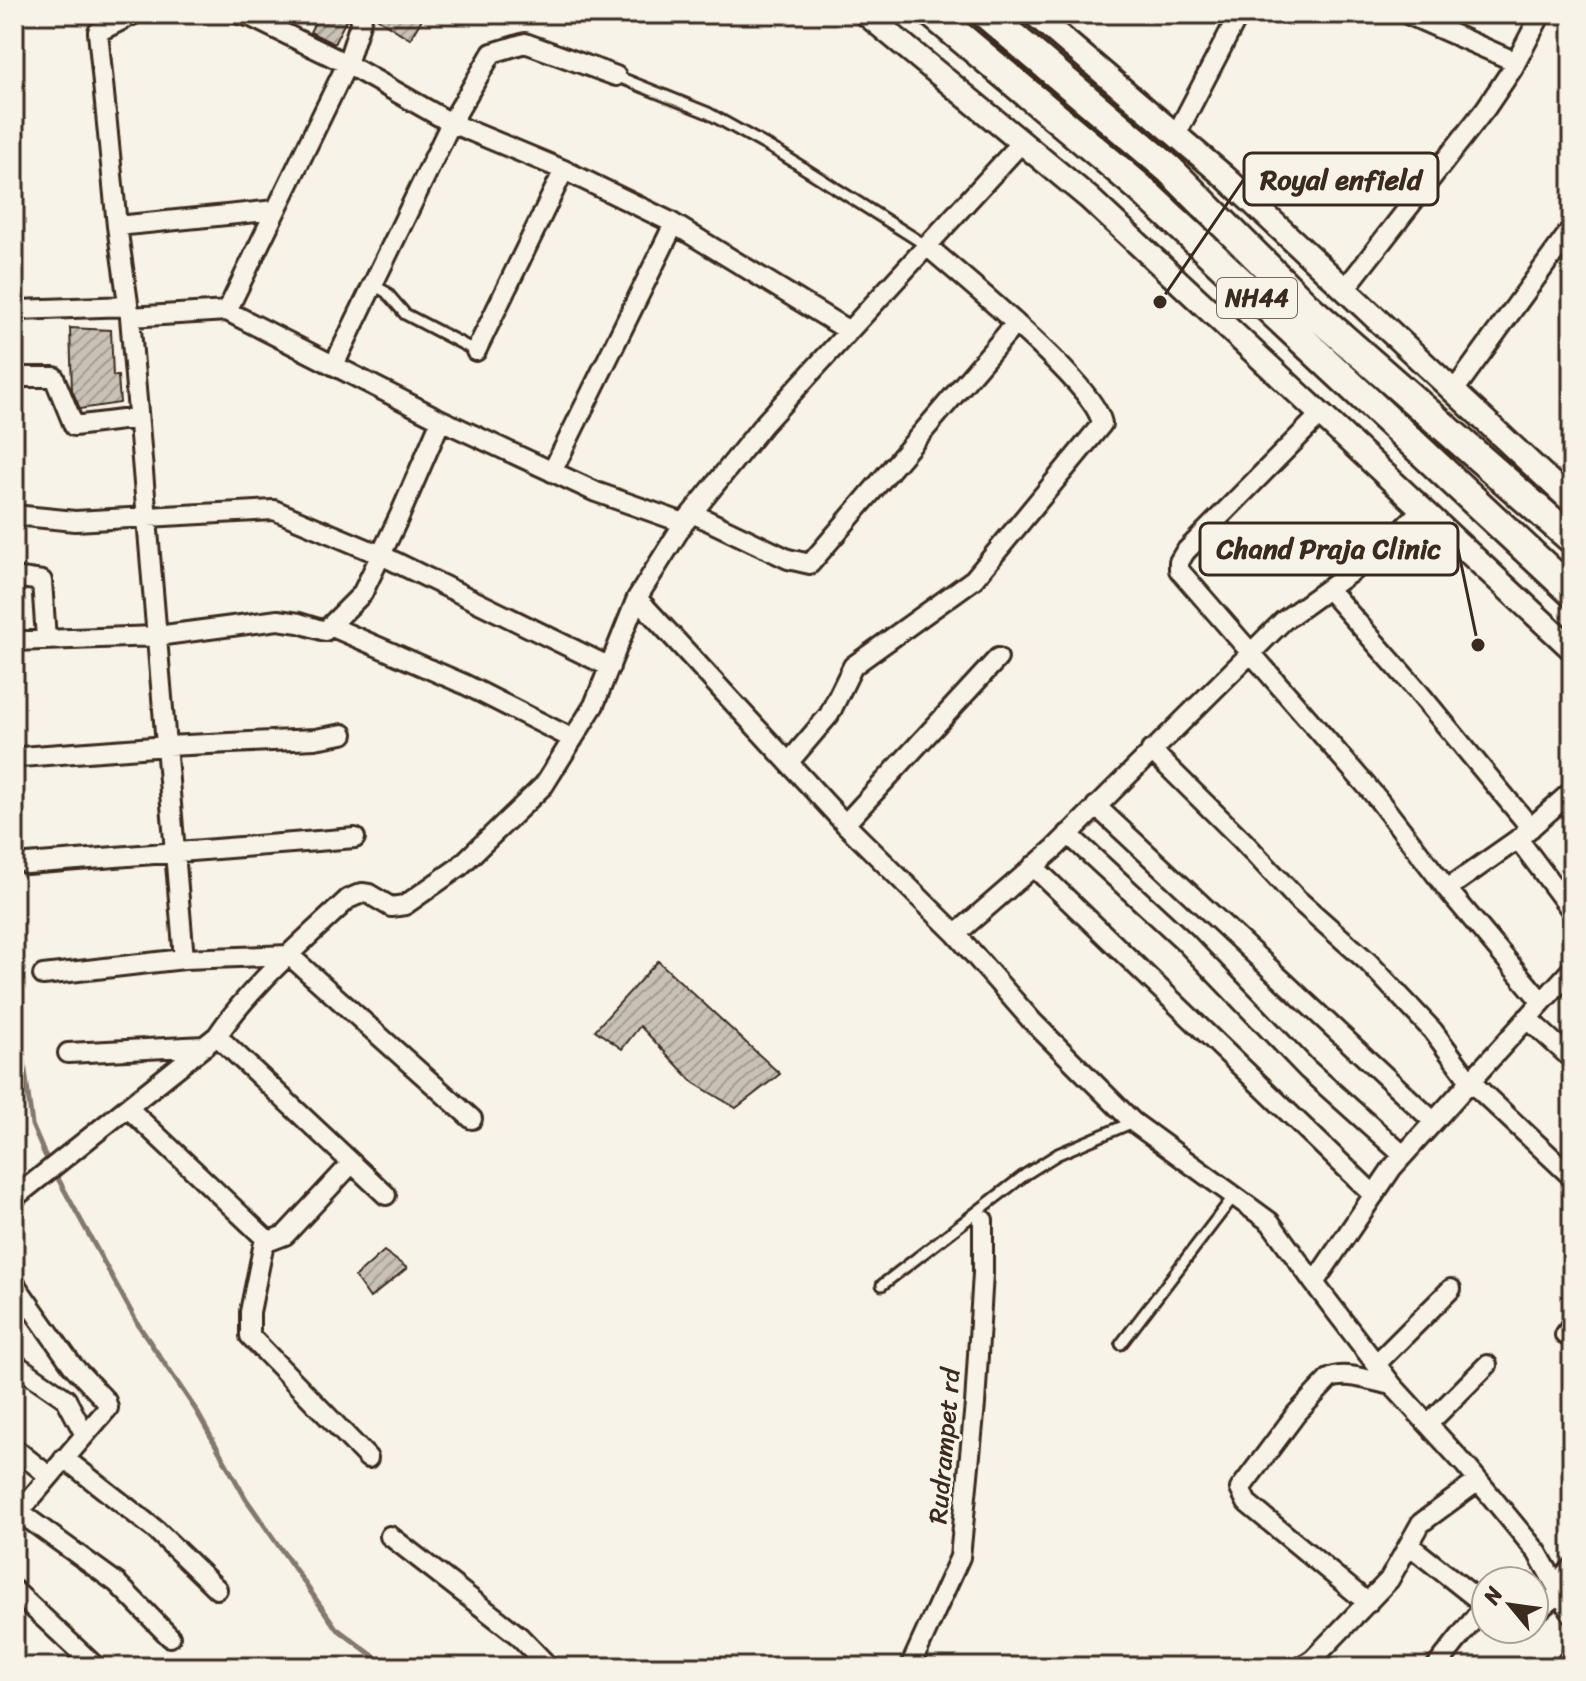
<svg xmlns="http://www.w3.org/2000/svg" width="1586" height="1681" font-family="Sriracha,sans-serif">
	<style>
		.lines { fill: none; stroke-linecap: round; stroke-linejoin: round }
		.stream { stroke: #84786c; stroke-width: 5 }
		.building { fill: url(#building-hatch); stroke: #3b2a1e; stroke-width: 2 }
		.service-casing { stroke: #3b2a1e; stroke-width: 15 }
		.minor-casing { stroke: #3b2a1e; stroke-width: 24 }
		.tertiary-casing { stroke: #3b2a1e; stroke-width: 28 }
		.trunk-casing { stroke: #3b2a1e; stroke-width: 34 }
		.service { stroke: #f7f3e8; stroke-width: 9 }
		.minor { stroke: #f7f3e8; stroke-width: 18 }
		.tertiary { stroke: #f7f3e8; stroke-width: 22 }
		.trunk { stroke: #f7f3e8; stroke-width: 28 }
		.labels { text-anchor: middle; dominant-baseline: central; stroke-width: 6; stroke-linejoin: round; paint-order: stroke }
		.shield { fill: #f7f3e8; stroke: #73665b; stroke-width: 2 }
		.shield-label { font-size: 24px; font-weight: bold; fill: #3b2a1e }
		.street-label { font-size: 26px; fill: #3b2a1e; stroke: #f7f3e8 }
		.leader { fill: none; stroke: #3b2a1e; stroke-width: 3 }
		.callout-dot { fill: #3b2a1e; stroke: #f7f3e8; stroke-width: 3 }
		.callout { fill: #f7f3e8; stroke: #3b2a1e; stroke-width: 3 }
		.callout-label { font-size: 28px; text-anchor: middle; font-weight: bold; fill: #3b2a1e }
	</style>
	<defs>
		<pattern id="building-hatch" width="6" height="6" patternUnits="userSpaceOnUse" patternTransform="scale(2)"><rect width="6" height="6" fill="#c8c1b6"/><path d="M-1 1l2-2M0 6l6-6M5 7l2-2" fill="none" stroke="#a49d93"/></pattern>
	</defs>
	<rect width="100%" height="100%" fill="#f7f3e8"/>
	<filter id="ink" filterUnits="userSpaceOnUse"><feTurbulence type="fractalNoise" baseFrequency=".0125" numOctaves="2"/><feDisplacementMap in="SourceGraphic" scale="16" xChannelSelector="R" yChannelSelector="G"/><feConvolveMatrix kernelMatrix="1 2 1 2 8 2 1 2 1" color-interpolation-filters="sRGB"/></filter>
	<g filter="url(#ink)">
		<g class="lines">
			<!-- stream -->
			<path class="stream" d="M14,983L32,1125L44,1153L139,1326L196,1410L246,1499L336,1628L388,1667"/>
		</g>
		<!-- building -->
		<path class="building" d="M319,14H349L334,44L310,32Z
			M375,14H425L410,39L375,17Z
			M70,328L111,330L113,376H118L120,403L80,409L72,390Z
			M658,961L780,1074L736,1108L694,1083L640,1026L622,1049L595,1030Z
			M384,1251L407,1268L370,1298L355,1277Z"/>
		<g class="lines">
			<!-- service casing -->
			<g class="service-casing">
				<path id="service" d="M616,76L708,113L780,153L927,246
					M373,285L386,292L405,314L476,351
					M882,1285L1026,1174L1058,1154L1133,1122
					M1121,1344L1234,1196"/>
			</g>
			<!-- minor casing -->
			<g class="minor-casing">
				<path id="minor" d="M134,14L98,32L117,226L130,317L184,959
					M239,14L251,17L347,64L363,14
					M1407,14L1516,62
					M1176,135L1239,14
					M117,226L276,210
					M1345,289L1486,108L1513,68L1541,14
					M18,310L128,306
					M130,317L227,311
					M476,351L564,170
					M334,365L451,123L492,53L525,43L616,76
					M14,377H54L74,426L138,418
					M1454,391L1572,228
					M1320,415L1185,552L1179,562V570L1377,798L1447,889L1542,1002
					M552,472L674,224
					M692,513L788,559L810,564L1015,324
					M14,515L75,521L274,510L381,555L610,667
					M684,523L596,492L441,420L227,311L347,64L451,123L564,170L669,221L849,331
					M14,577L42,581L46,639
					M1328,589L1415,688L1531,828
					M637,598L845,824L956,934
					M330,626L464,684L573,739
					M14,641L157,636L278,620L299,623L325,631L362,594L399,517L441,420
					M1151,750L1243,841L1297,899L1368,962L1433,1031L1470,1081L1572,1177
					M21,757L167,746L315,739L343,734
					M789,762L829,715L853,666L974,579L1102,424C1097,386 961,276 927,246
					M1572,791L1518,839L1572,911
					M1096,806L1433,1121
					M845,824L998,658
					M1068,834L1184,941L1307,1069L1403,1155
					M27,864L355,838
					M1033,866L1374,1195
					M1447,889L1518,839
					M1572,969L1392,1168L1314,1283L1392,1385L1466,1466L1537,1552L1572,1614
					M43,975L184,959L289,955L472,1119
					M1527,1018L1572,1059
					M217,1036L386,1195
					M68,1053L205,1046
					M128,1108L265,1238L272,1240L285,1235L352,1163
					M14,1198L217,1036C252,984 303,942 348,899L362,893L369,894L391,907L405,905L459,867L544,785L594,705L637,598L684,523L763,425L1022,142
					M265,1238L250,1312V1336L368,1458
					M14,1283L72,1365L106,1401L108,1408L14,1518
					M1314,1283L1270,1222L1133,1122L1032,1021L956,934L1055,848L1283,621L1386,547L1421,510
					M1565,1335L1572,1325
					M14,1363L66,1399L85,1435
					M1376,1364L1451,1289
					M1428,1424L1487,1365
					M14,1448L49,1476
					M64,1458L156,1530L217,1589
					M19,1512L117,1583L170,1637
					M390,1536L519,1636L549,1667
					M1409,1545L1486,1606
					M1556,1585L1572,1568
					M14,1590L96,1667
					M1368,1603L1247,1503L1240,1489L1296,1414L1329,1379C1345,1370 1374,1382 1392,1385
					M1534,1614L1560,1592
					M910,1667L960,1557L975,1404L983,1273V1220
					M1301,1667L1313,1659L1389,1580L1421,1523L1478,1481
					M1436,1667L1485,1605
					M1564,1667L1572,1655"/>
			</g>
			<!-- tertiary casing -->
			<g class="tertiary-casing">
				<path id="tertiary" d="M866,14L1089,198L1572,649
					M1034,14L1224,176L1572,502"/>
			</g>
			<!-- trunk casing -->
			<g class="trunk-casing">
				<path id="trunk" d="M933,14L1139,187L1572,592
					M986,14L1169,169L1305,305L1572,539"/>
			</g>
			<!-- service -->
			<use href="#service" class="service"/>
			<!-- minor -->
			<use href="#minor" class="minor"/>
			<!-- tertiary -->
			<use href="#tertiary" class="tertiary"/>
			<!-- trunk -->
			<use href="#trunk" class="trunk"/>
		</g>
	</g>
	<g class="labels">
		<!-- shield labels -->
		<rect class="shield" x="1217" y="278" width="80" height="40" rx="6"/>
		<g class="shield-label">
			<text x="1257" y="298">NH44</text>
		</g>
		<!-- street labels -->
		<g class="street-label">
			<text transform="translate(944 1446) rotate(-85)">Rudrampet rd</text>
		</g>
	</g>
	<!-- callouts -->
	<path class="leader" d="M1160 302L1244 179M1478 645L1458 549"/>
	<g class="callout-dot">
		<circle cx="1160" cy="302" r="8"/>
		<circle cx="1478" cy="645" r="8"/>
	</g>
	<g class="callout">
		<rect x="1244" y="153" width="194" height="52" rx="8"/>
		<rect x="1200" y="523" width="258" height="52" rx="8"/>
	</g>
	<g class="callout-label">
		<text x="1341" y="189">Royal enfield</text>
		<text x="1329" y="558">Chand Praja Clinic</text>
	</g>
	<!-- margin -->
	<rect width="1586" height="1681" fill="none" stroke="#f7f3e8" stroke-width="48"/>
	<rect x="24" y="24" width="1538" height="1633" fill="none" stroke="#3b2a1e" stroke-width="3" filter="url(#ink)"/>
	<!-- north arrow -->
	<g transform="translate(1510 1605) rotate(299)"><circle r="38" fill="#f7f3e8" stroke="#aca397" stroke-width="2"/>
	<path d="M0-6L14 30L0 20L-14 30Z" fill="#3b2a1e"/>
	<text y="-12" font-size="22" font-weight="bold" text-anchor="middle" fill="#3b2a1e">N</text>
	</g>
</svg>
